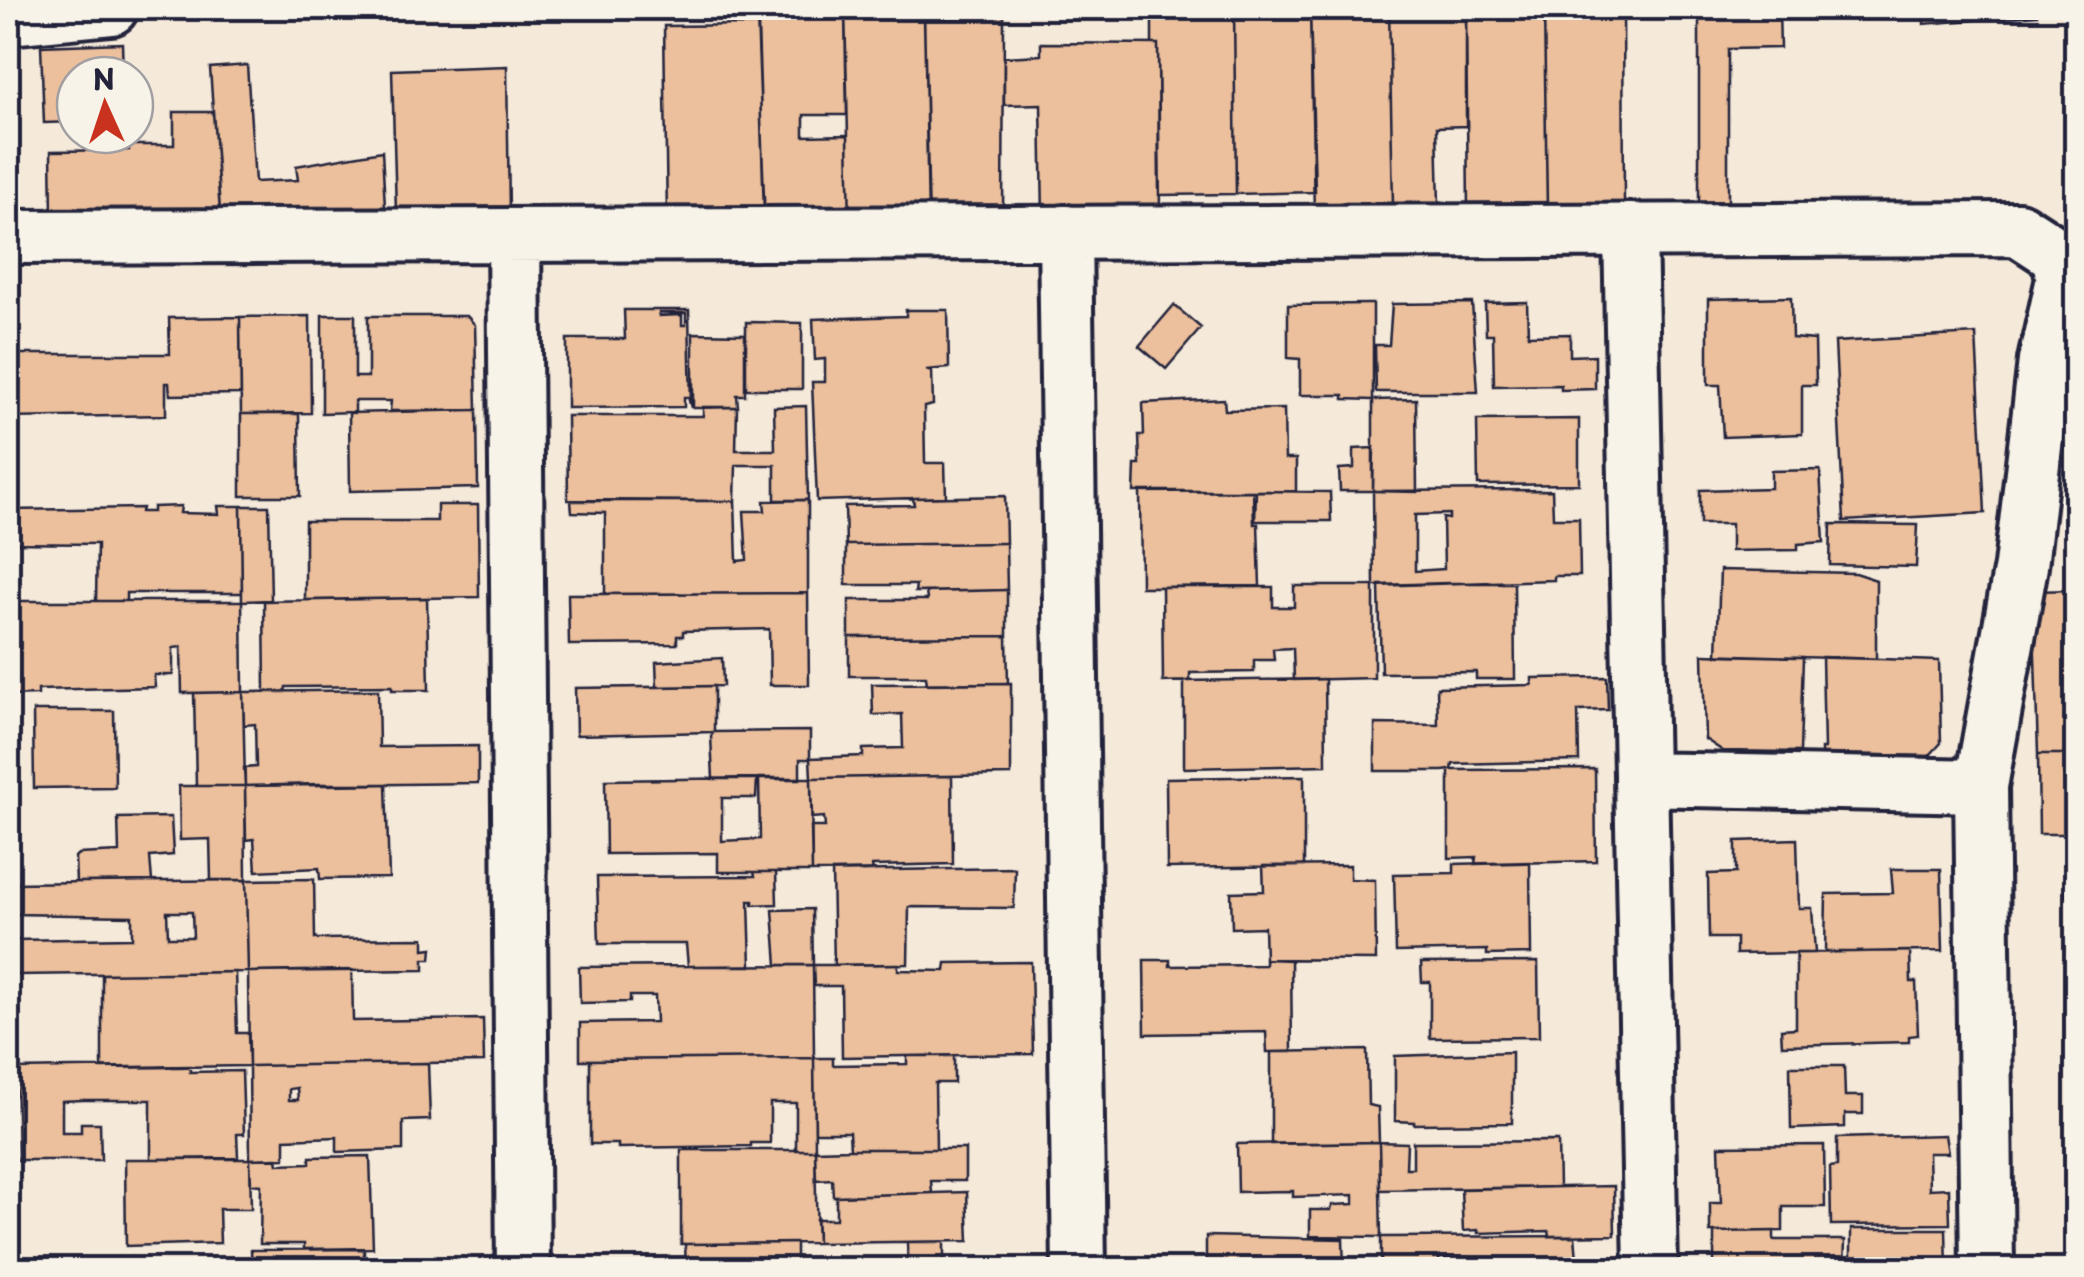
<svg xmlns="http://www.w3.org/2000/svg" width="2084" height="1277" font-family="'Playpen Sans',sans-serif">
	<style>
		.building { fill: #ecc09c; stroke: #22223b; stroke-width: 2.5; fill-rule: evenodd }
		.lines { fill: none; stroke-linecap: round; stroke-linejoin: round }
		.street-casing { stroke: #22223b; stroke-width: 60 }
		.street { stroke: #f7f3e8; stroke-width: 52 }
	</style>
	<rect width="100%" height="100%" fill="#f5e9d9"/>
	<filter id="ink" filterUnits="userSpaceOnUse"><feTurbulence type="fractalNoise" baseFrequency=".01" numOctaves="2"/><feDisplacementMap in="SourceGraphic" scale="20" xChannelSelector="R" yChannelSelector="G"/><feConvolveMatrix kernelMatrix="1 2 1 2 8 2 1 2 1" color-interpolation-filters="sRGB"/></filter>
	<g filter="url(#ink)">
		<!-- building -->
		<path class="building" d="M845,8H924L928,220L850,222Z
			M1152,8H1234L1236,194L1159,195L1158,44H1152Z
			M1234,8H1310L1315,192L1236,194Z
			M1310,8H1389L1393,205L1314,215Z
			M1389,8H1466V126L1437,127L1439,205H1393Z
			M1466,8H1544L1547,211L1468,213Z
			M1544,8H1623L1624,203L1547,206Z
			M1699,8H1779L1780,48L1728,49V201L1699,202Z
			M1924,8H2037V15L1924,24Z
			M757,15H845L847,115H804V136L848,135L850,222L765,224Z
			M1004,15L1003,220L929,224L924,19Z
			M758,25L764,214L667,217L664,26Z
			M122,43L123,75H75V122L44,123L41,46Z
			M1041,43L1158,44L1160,210L1043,218L1041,104L1004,105V57L1041,55Z
			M247,65L255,182L298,180L296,166L382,151L386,226L221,225L210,68Z
			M507,66L509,214L396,212L392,70Z
			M174,112H213L220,213L52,214L51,151L129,150V145H174Z
			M1791,297L1792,338L1815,340L1816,385H1802V434L1723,437L1720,385H1708V299Z
			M1527,302L1528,335L1570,334V356L1595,355V389L1561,390V385L1494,386L1493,334H1486L1485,303Z
			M1472,303L1478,392H1376L1375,345H1389L1392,304Z
			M1368,304H1373V400L1344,399V395H1300V359L1288,358V305Z
			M1174,305L1201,328L1166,369L1139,346Z
			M624,310H689L691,408L688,397H684V407L567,408V339H625ZM659,313H686V325H682V315L659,316Z
			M906,310H948L949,368L926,370L932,372L933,405L924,407L925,463H945L946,497L817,501L812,382H825V359L815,360L813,319L906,316Z
			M322,315H355V377H368V316H467L475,325L477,410L390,411L391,401H355V412L322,413Z
			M310,316L311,413L241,414L240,317Z
			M240,317L241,394L170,395L169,383H166V415L8,418V354H170L169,318Z
			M746,322L802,323V389H746Z
			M693,333L745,334V395H737L738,407L693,408Z
			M1976,334L1985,513L1844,521L1835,342Z
			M1224,399L1225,410L1284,409L1285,459H1296V491L1134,492L1135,465H1140L1139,435H1144L1143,403Z
			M1416,399L1417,492L1373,491V400Z
			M806,406L808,500H775V465H736L735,501L568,500L567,416H703V407H737L736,450H775L774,407Z
			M477,410L478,488L350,491L349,413Z
			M241,414H299L300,496H241Z
			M1579,419V484L1478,485L1477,420Z
			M1374,448L1373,491H1340L1339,469L1354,468V449Z
			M1820,470L1824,542L1798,544V550L1731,551V524H1700V490L1771,488V471Z
			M1552,490L1553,518H1579L1580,576H1554V580L1374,586L1373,491ZM1449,514V519L1443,518L1444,569L1415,571V515Z
			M1140,491H1253L1254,524H1258L1260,586L1141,587Z
			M1256,491L1330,492L1331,521H1255Z
			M1005,496L1006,543L846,545L845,506L914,505L913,498Z
			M808,500V593L605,594V513L572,512L571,501H735L737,561L747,560L744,511H765L764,501Z
			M437,505H478L479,597L305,600V521H437Z
			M181,506L180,513L219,514L218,506H241L242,593H126V601H96L97,544L9,543L8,510L142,508L141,512H153V507Z
			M241,506H269L271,600L242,601Z
			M1831,524L1918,525L1916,567L1830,565Z
			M1006,543L1007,590L915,592L916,585H846V545Z
			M1720,570L1855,573L1876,580V659L1717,655Z
			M1449,583H1514L1515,679H1476V672L1381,673L1379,585Z
			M1294,586H1374V678L1294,680L1293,648L1273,649L1274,660H1254V672L1190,673V681L1163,682L1162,587H1273V607H1294Z
			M1007,590V636L849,637V600H927L926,592Z
			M2076,590V754H2038L2033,591Z
			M808,593L809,685H770L769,629L683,631V636H677V644L569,645L568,594Z
			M427,598L429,690H392V686L286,687L285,692H265L264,601Z
			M10,601H242L243,692L182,693L181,647L173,648V675H154L155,687L38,690V695L8,696Z
			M1007,636L1008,683L927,684L926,676H849V637Z
			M1703,654L1803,657L1800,752L1723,751L1705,739Z
			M1822,657L1939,661L1941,743L1929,756L1821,754V749H1824Z
			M722,658L723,686L657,687L656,662Z
			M1607,677L1608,710L1578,711L1579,761L1453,764L1452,770L1442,771H1375V724L1438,725L1437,687L1532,685V678Z
			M1325,679L1326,765L1184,768V681Z
			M1011,683V775L811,778L810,758L863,756V749L903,748L902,714L873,715L872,684Z
			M714,686V732L576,735L575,688Z
			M378,690L379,747L478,746V783L245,786L244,768L256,767L255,724L244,725L243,692Z
			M243,692L245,786H196L194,693Z
			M33,711H114L115,787L34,788Z
			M810,731V759H800V779H713L711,736L714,732Z
			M2038,754H2072L2073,774H2064L2066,811H2076V896H2066L2065,834H2039Z
			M1595,769L1596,861L1475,864L1476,857L1449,858V770Z
			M952,776L953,864L872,866L873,871L812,872L811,827H825L824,817L812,818L811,778Z
			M1304,776V866L1167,868L1166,778Z
			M757,778L756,798H722V841L760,839L759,778H811L812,872H718V853L606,854L605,780Z
			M318,784H386L389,878L320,879L319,868L256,871L254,839L246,840L245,786Z
			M179,786H245L246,880H211L210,839L180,840Z
			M171,817L173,855L150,857L152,881L76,882L75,857L78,854L119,852L118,818Z
			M1797,839L1799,908H1812L1815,953L1736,954V938H1709L1708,874L1736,873V841Z
			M1530,862L1531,954L1487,955V950L1396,952L1394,874L1454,873V864Z
			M1350,865V879L1375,880L1376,960L1265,959L1264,927L1232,928L1231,892L1264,891L1263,866Z
			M1015,868L1014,908L909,907L908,964L834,965L832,871Z
			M1891,869H1941L1943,951L1825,952L1826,894L1893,893Z
			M754,872H776L777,904L753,905V901H749L751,966H688L686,944H599L597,877L755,876Z
			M314,879L315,939L424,938V949L432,948L431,959H424V970L248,972L246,880Z
			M246,880L248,972L15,975L14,940L132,938V916L12,914L11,883ZM167,912H192L193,937H168Z
			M812,909L813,965H777L773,910Z
			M1910,951L1911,982H1916L1918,1035L1909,1036V1042L1782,1045L1781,1029L1796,1028V953Z
			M1265,959L1291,960L1292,1052H1267L1266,1032L1145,1034L1144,960H1170V966L1265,965Z
			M1031,962L1033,1054L842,1057L841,986H814L813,965L898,964V970L945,971L946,963Z
			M1538,962L1539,1037L1430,1038V982H1422L1421,963Z
			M813,965L814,1058L580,1060V1023L656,1022L655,996H630V1002L580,1003L579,967Z
			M352,970L353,1021L483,1019L484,1062L249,1066L248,972Z
			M235,972L237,1033H248L249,1066L102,1068V974Z
			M1367,1050L1368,1105L1378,1107L1379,1142L1271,1144V1052Z
			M1512,1052V1123L1414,1124V1122L1395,1121V1056Z
			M907,1056H954V1083H935L936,1149H850L849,1132H815L814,1058H833V1065L907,1064Z
			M814,1058L815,1150H796V1103H770V1143H751V1146L618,1148V1144H590V1060Z
			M428,1063L430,1120L403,1121V1150L337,1152V1137L285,1139V1158L250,1159L249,1066ZM297,1088L298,1100H289V1089Z
			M190,1066V1072L242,1071L244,1134H237L238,1158L151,1159V1100H83L62,1101V1132H81V1123H100L101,1160H18L16,1069Z
			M1790,1066H1844L1845,1096H1863V1114H1845V1127L1791,1129Z
			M1945,1135L1948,1153H1928L1929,1189L1949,1188L1950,1224L1831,1225L1830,1167L1837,1166V1138Z
			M1558,1141L1559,1187L1380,1190L1379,1142L1407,1143L1406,1168H1413V1142Z
			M1379,1142L1381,1237L1310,1236V1210H1331L1332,1205L1354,1204V1195L1293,1197V1191L1238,1192L1237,1144Z
			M1824,1145L1825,1207H1783V1231L1710,1232V1203H1721L1719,1146Z
			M850,1149H965V1181H931L932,1193L833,1196L832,1179L816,1180L815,1150Z
			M681,1150H815L817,1243L681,1244Z
			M370,1156L373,1248L304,1249V1244H260L261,1185L251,1184L250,1159L277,1158L278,1164L310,1163V1157Z
			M125,1159H250L251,1209H219L220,1243L126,1246Z
			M1614,1186L1615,1235L1550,1236L1549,1231L1478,1233V1230L1463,1231L1461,1189Z
			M967,1192L969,1241L817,1243L816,1219H836V1196Z
			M1851,1229H1946L1947,1270H1883L1882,1259L1851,1260Z
			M1774,1231V1240H1845L1844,1270H1714V1232Z
			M1206,1236L1343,1239L1344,1270H1206Z
			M1575,1236L1578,1270H1469L1468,1257L1439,1258V1270H1381V1237Z
			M907,1242H944V1270H908Z
			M796,1243V1270H686L685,1244Z
			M364,1249V1270H252L251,1250Z"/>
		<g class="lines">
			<!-- street casing -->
			<g class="street-casing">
				<path id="street" d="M8,18L111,8
					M1630,230L1651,1270
					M1065,232L1079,1270
					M514,235L523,1270
					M8,237L2018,229L2058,255L2063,279L2045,361L2021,566L1981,786L1987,1270
					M1641,779L1981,786"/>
			</g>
			<!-- street -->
			<use href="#street" class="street"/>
		</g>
	</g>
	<!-- margin -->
	<rect width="2084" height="1277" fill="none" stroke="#f7f3e8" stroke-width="40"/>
	<rect x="20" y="20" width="2044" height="1237" fill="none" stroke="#22223b" stroke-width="4" filter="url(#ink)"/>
	<!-- north arrow -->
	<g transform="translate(105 105) rotate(357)"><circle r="48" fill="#f7f3e8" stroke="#a29fa3" stroke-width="2.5"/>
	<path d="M0-8L18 38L0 25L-18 38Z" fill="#c8321e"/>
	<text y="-15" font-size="28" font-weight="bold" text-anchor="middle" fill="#22223b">N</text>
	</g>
</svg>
